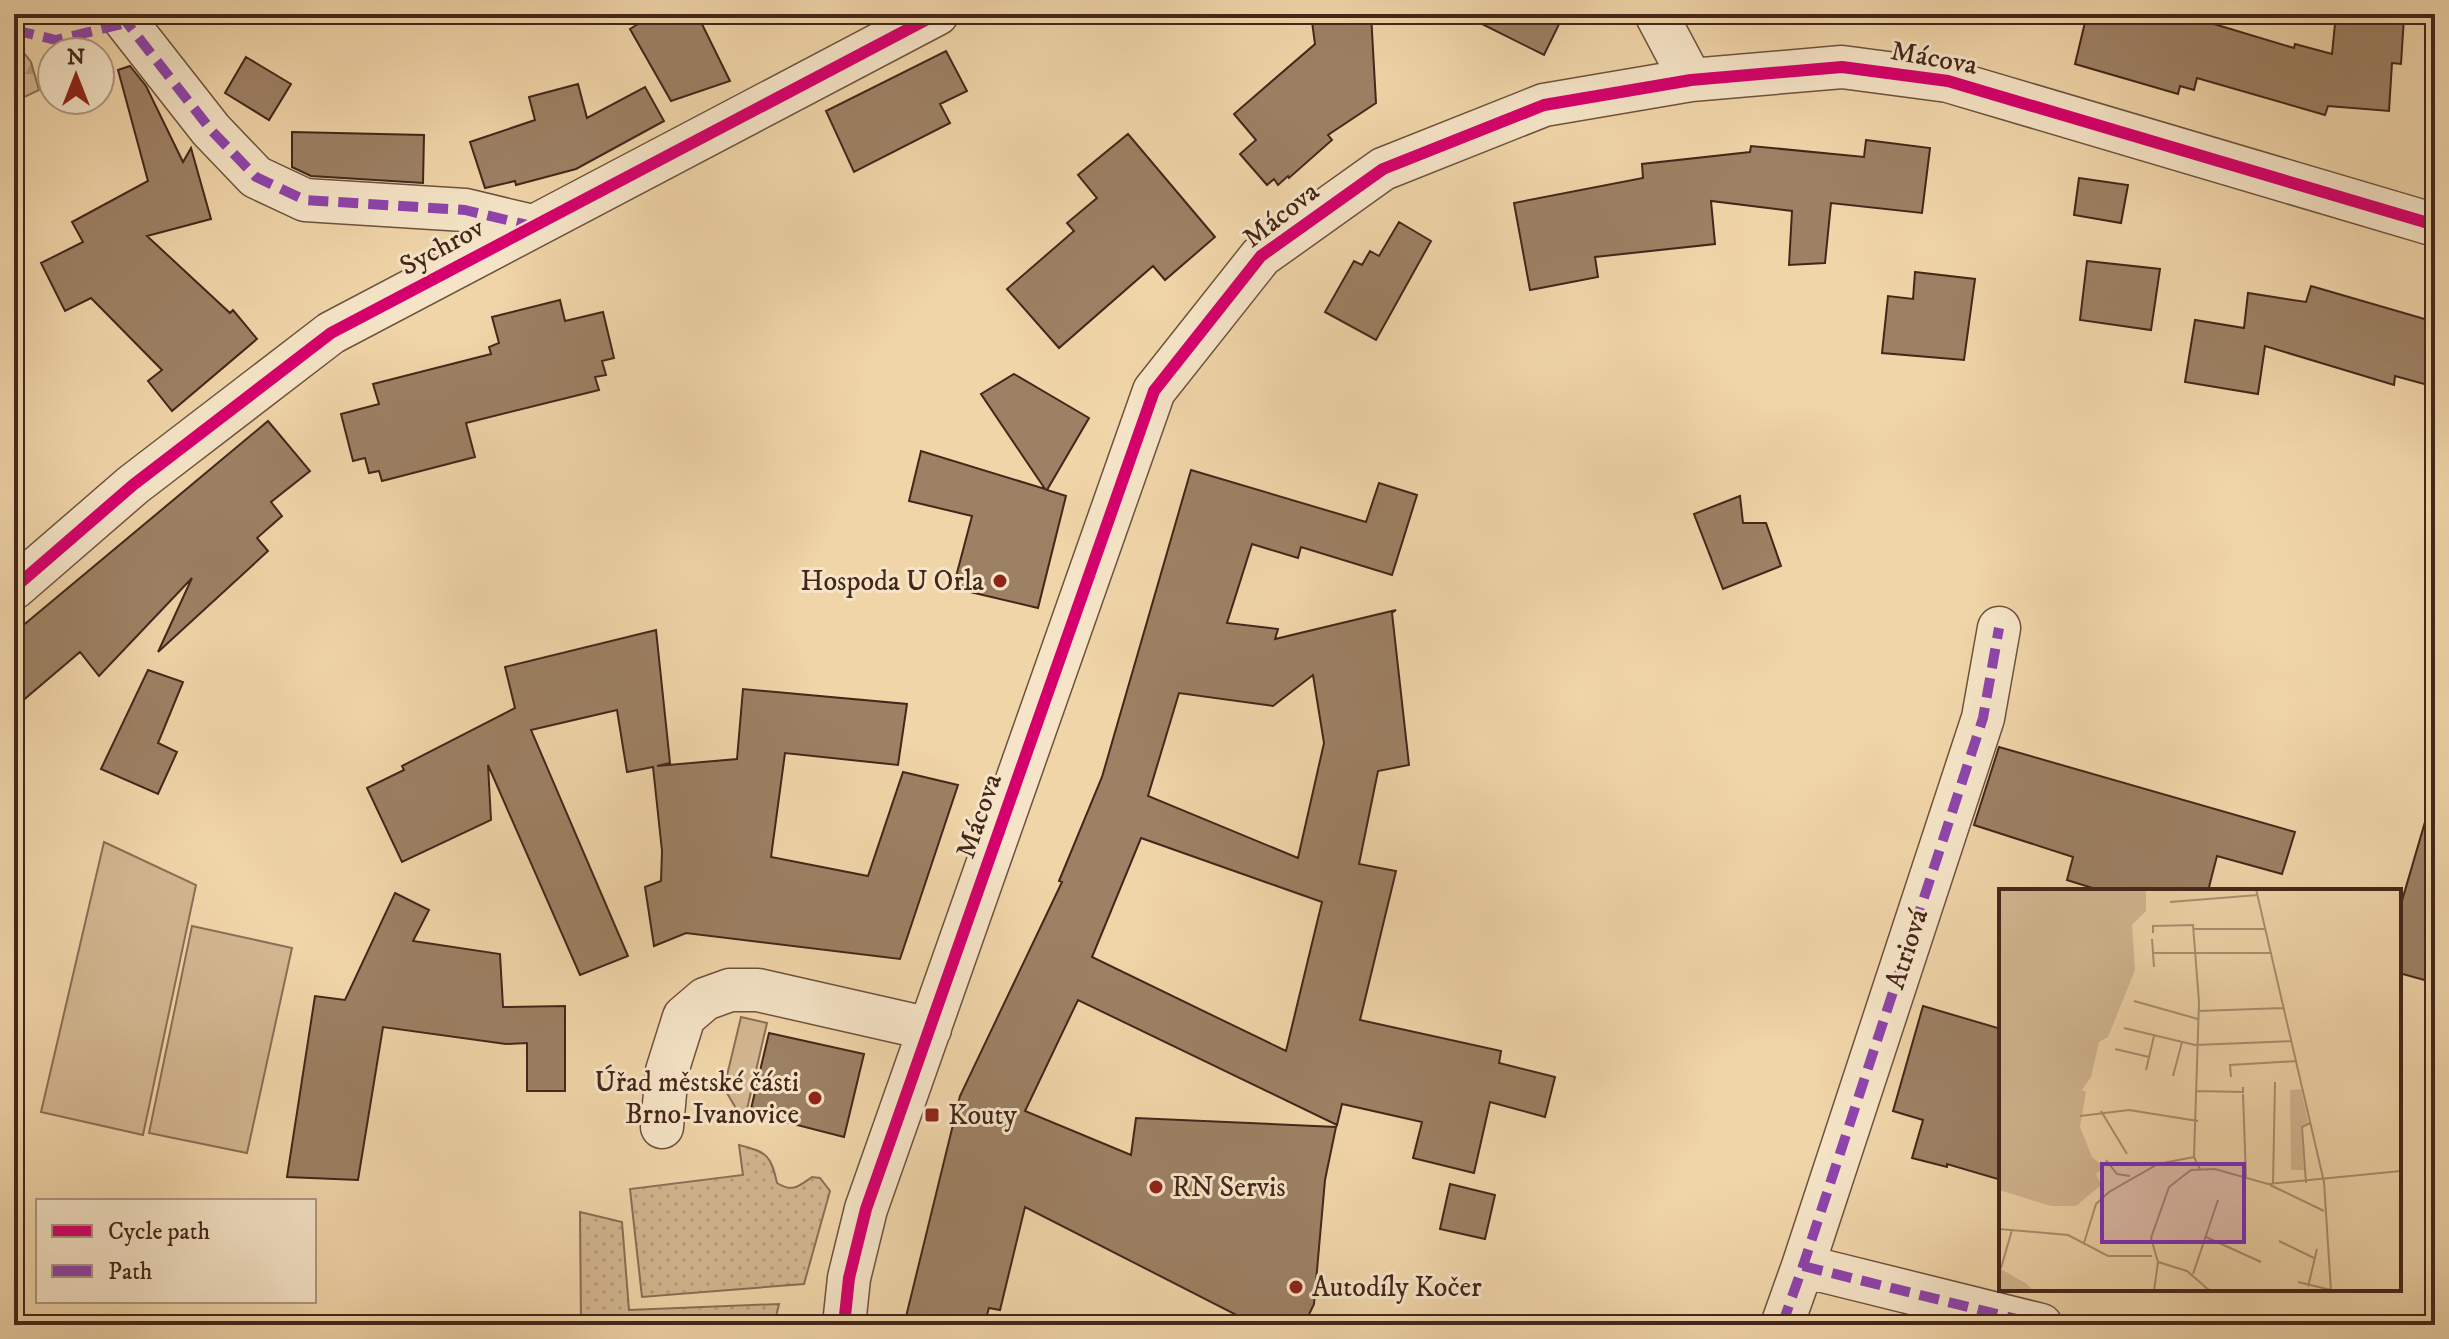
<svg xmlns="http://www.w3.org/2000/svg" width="2449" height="1339" font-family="'IM FELL DW Pica',serif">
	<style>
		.grass { fill: #d3b791; stroke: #8c6e56; stroke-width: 2 }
		.forest { fill: url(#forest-firs); stroke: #8c6e56; stroke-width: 2 }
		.park { fill: url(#park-dots); stroke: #8c6e56; stroke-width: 2 }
		.building { fill: #9d8164; stroke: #44261a; stroke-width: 2; fill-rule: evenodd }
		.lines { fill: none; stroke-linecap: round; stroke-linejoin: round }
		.minor-casing { stroke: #6f523e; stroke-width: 45 }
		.minor { stroke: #f5e4c7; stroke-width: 42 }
		.quiet { stroke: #8e44ad; stroke-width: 10; stroke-dasharray: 20 10; stroke-linecap: butt }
		.cycleway-casing { stroke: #f5e4c7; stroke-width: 17 }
		.cycleway { stroke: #d6006c; stroke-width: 12 }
		.poi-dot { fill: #8f2418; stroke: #f5e4c7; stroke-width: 3 }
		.labels { text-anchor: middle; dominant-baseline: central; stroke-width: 6; stroke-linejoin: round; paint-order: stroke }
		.street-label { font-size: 28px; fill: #44261a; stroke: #f5e4c7 }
		.poi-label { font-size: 28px; fill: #44261a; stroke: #f5e4c7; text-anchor: start }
		.inset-road { fill: none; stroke: #ab8f70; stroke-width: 2 }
		.view { fill: #7b2cbf; fill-opacity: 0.15; stroke: #7b2cbf; stroke-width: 4 }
		.inset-edge { fill: none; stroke: #44261a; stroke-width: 4 }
	</style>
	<defs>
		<pattern id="forest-firs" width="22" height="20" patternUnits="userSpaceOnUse" patternTransform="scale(2)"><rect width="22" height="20" fill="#d3b791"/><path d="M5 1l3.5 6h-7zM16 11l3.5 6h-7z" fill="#b69d7c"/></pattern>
		<pattern id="park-dots" width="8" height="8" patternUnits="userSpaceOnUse" patternTransform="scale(2)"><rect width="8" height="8" fill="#d3b791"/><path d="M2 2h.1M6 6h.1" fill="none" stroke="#b69d7c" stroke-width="1.8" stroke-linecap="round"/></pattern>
	</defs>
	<rect width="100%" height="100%" fill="#f0d5a9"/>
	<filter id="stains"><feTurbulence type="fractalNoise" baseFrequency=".0025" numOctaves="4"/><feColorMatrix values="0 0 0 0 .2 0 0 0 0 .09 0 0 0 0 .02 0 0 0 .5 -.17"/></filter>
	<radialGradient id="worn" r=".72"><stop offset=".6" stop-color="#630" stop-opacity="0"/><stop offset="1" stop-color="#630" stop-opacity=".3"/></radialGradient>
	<!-- grass -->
	<path class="grass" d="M104,842L196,885L143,1135L41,1112Z
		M192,926L292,948L247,1153L149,1133Z
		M741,1017L767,1023L744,1122L724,1088Z"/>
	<!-- forest -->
	<path class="forest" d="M14,40L31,62L39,90L14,102Z"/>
	<!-- park -->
	<path class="park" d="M739,1145C767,1152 771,1155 777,1183C793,1193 799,1186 812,1177L820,1178L830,1191L804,1284L642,1297L630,1189L743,1175Z
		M580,1212L622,1222L629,1310L779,1304L774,1325H581Z"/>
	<!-- building -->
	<path class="building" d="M654,14H697L730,81L671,101L630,29Z
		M1311,14H1371L1376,103L1328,135L1332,140L1289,178L1288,176L1278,185L1274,179L1267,185L1240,154L1256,140L1234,114L1315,44Z
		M1462,14H1564L1544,55Z
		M2087,14H2193L2215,20L2214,24L2294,48L2295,44L2332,54L2336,14H2396L2404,17L2401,64L2392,63L2389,111L2328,106L2325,115L2197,78L2194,90L2180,86L2178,94L2075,64Z
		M946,51L967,91L940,104L950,123L854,172L826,111Z
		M246,57L291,84L269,120L225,93Z
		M130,66L146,86L183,162L191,148L211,219L147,236L230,313L233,310L257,339L172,411L148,381L162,370L91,298L65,311L41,263L83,242L72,222L148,181L118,70Z
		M578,84L587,118L645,87L664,121L576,169L516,185L515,181L485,188L470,142L535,120L529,97Z
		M292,132L424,135L423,183L311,176L292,167Z
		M1128,134L1215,237L1165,280L1153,266L1059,348L1007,289L1074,231L1067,223L1097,198L1078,175Z
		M1866,140L1930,148L1922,213L1831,203L1825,263L1789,265L1792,211L1711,201L1715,244L1595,257L1598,277L1530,290L1514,203L1643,178L1642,164L1750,152L1751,146L1864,157Z
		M2079,178L2128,185L2121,223L2074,215Z
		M1399,222L1431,241L1376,340L1325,312L1354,261L1362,265L1370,251L1379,256Z
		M2087,261L2160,269L2151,330L2080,320Z
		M1915,272L1975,279L1964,360L1882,353L1888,296L1913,299Z
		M2311,286L2435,322V387L2395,376L2394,385L2265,346L2258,394L2185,382L2195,320L2244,328L2248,293L2306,302Z
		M560,300L565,321L603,312L614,358L602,361L606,375L595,377L599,390L466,423L475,457L382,481L379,471L369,473L365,458L353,461L341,414L379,404L373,384L491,354L489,347L499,343L492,317Z
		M1014,374L1089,418L1047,490L1066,496L1038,608L953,588L972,516L909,501L921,451L1045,489L981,394Z
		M268,421L310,471L271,502L282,516L257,538L268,551L158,652L192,578L99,676L80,652L14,708V633Z
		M1191,470L1366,522L1379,483L1417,495L1392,575L1301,547L1298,558L1252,544L1227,623L1278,629L1275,639L1396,610L1392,613L1409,765L1378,771L1359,864L1396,871L1360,1020L1501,1051L1499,1063L1555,1077L1545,1117L1490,1102L1474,1173L1413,1158L1422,1122L1342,1104L1337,1125L1078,1000L1025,1111L1131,1155L1136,1118L1336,1127L1325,1180L1314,1304L1304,1325H1256L1025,1207L1000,1310L989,1308L984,1325H904L960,1096L1062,882L1059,881L1102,777ZM1313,675L1324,743L1298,858L1148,796L1179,693L1273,706ZM1141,838L1322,902L1286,1051L1092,957Z
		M1740,496L1743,523H1766L1781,566L1723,589L1694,514Z
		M656,630L670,763L657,766L737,759L743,689L907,704L898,765L785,753L771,857L868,876L903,772L958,785L900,959L686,933L654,946L645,887L661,881L662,851L653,767L627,772L617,710L531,730L628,956L580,975L488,765L491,820L402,862L367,788L404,770L402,766L515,708L505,667Z
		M148,670L183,682L158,743L177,752L158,794L101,769Z
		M1999,747L2295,832L2282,874L2217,856L2208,891H2102L2067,880L2073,857L1974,825Z
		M2425,822L2435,824V983L2399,973V911Z
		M395,893L429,910L413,941L500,954L503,1007L565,1006V1091H527V1043L506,1044L383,1027L358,1180L287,1177L315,996L345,1000Z
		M1923,1006L2001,1029V1180L1947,1164V1167L1912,1158L1923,1120L1893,1111Z
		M769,1033L864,1054L844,1137L750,1113Z
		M1450,1184L1495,1195L1485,1239L1440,1229Z"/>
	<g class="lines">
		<!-- minor casing -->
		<g class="minor-casing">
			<path id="minor" d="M120,14L211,130L256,177L305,200L465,210L532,226
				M1656,14L1691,80
				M14,588L133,485L331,333L937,14
				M662,1127L667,1071L684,1017L705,999L730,990H758L930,1029
				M1803,1266L2041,1325
				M844,1325L849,1278L866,1209L1154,391L1261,256L1383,169L1544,105L1691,80L1842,67L1948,81L2435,225
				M1782,1325L1803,1266L1983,718L1999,628"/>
		</g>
		<!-- minor -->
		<use href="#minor" class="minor"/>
		<!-- quiet -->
		<path class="quiet" d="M120,14L211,130L256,177L305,200L465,210L532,226
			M14,30L56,40L126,23
			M1803,1266L2041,1325
			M1782,1325L1803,1266L1983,718L1999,628"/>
		<!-- cycleway casing -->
		<g class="cycleway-casing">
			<path id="cycleway" d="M14,588L133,485L331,333L937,14
				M844,1325L849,1278L866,1209L1154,391L1261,256L1383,169L1544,105L1691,80L1842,67L1948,81L2435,225"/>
		</g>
		<!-- cycleway -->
		<use href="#cycleway" class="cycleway"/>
	</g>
	<!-- markers -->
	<g class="poi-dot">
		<circle cx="1000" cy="581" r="8"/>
		<circle cx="815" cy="1098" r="8"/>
		<rect x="924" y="1107" width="16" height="16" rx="4"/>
		<circle cx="1156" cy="1187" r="8"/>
		<circle cx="1296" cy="1287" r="8"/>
	</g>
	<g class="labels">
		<!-- street labels -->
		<g class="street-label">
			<text transform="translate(1934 58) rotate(10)">Mácova</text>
			<text transform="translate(1281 215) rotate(-38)">Mácova</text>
			<text transform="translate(442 247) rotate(-28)">Sychrov</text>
			<text transform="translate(979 816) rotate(-71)">Mácova</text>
			<text transform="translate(1907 949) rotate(-72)">Atriová</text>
		</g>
		<!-- poi labels -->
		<g class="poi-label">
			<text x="984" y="581" text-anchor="end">Hospoda U Orla</text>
			<text x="799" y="1082" text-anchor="end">Úřad městské části<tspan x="799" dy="32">Brno-Ivanovice</tspan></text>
			<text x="948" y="1115">Kouty</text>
			<text x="1172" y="1187">RN Servis</text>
			<text x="1312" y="1287">Autodíly Kočer</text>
		</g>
	</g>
	<!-- overview -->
	<g transform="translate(1999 889)">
		<rect width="402" height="402" fill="#f0d5a9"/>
		<path d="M302,200L309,233L302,238L305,281H292L291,201Z" fill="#d3b791"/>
		<path d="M0,0H147V22L133,36L136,81L109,148L100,153L92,188L83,201L87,203L81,238L93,268L105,278L97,285L102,296L77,317H52L0,301ZM0,379L28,395L34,402H0Z" fill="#d3b791"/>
		<path class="inset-road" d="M257,0L325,293L332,402M171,13L259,6M194,40H267M154,44V37L194,36L200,113L195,268L201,280M153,50L155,78M154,64H273M135,112L199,130M199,122L285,119M125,139L196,156L293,152M116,160L150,168M147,181L155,147M174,187L183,153M232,188L231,176L298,172M198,202L244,203V198M244,205L247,289M102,222L128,265M81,227L130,221L199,232M107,271L118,285L131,287M307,294L303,238L311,234M274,295L276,193M271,296L325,322M0,340L69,346L109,367H153M207,348L262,373M280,352L315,369M85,354L97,315L110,303L159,275L195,268M159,373L152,349L170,298L192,281L216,280L269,295L402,282M159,373L188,382L211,402M2,379L13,341M194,385L219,311M299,393L332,401M309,398L318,360M155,402L159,373"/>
		<path class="view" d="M103,275H245V353H103Z"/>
		<rect width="402" height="402" class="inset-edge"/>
	</g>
	<!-- margin -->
	<rect width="2449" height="1339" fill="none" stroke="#f0d5a9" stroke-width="48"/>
	<rect x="16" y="16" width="2417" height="1307" fill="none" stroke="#44261a" stroke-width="4"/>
	<rect x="24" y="24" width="2401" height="1291" fill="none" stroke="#44261a" stroke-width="2"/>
	<!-- legend -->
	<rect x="36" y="1199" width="280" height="104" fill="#f5e4c7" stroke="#ae9882" stroke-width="2"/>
	<rect x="52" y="1225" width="40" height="12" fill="#d6006c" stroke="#ae9882" stroke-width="2"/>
	<text x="108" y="1239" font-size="24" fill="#44261a">Cycle path</text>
	<rect x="52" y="1265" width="40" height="12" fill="#8e44ad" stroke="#ae9882" stroke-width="2"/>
	<text x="108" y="1279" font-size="24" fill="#44261a">Path</text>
	<!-- north arrow -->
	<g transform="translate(76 76)"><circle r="38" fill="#f5e4c7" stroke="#ae9882" stroke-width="2"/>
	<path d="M0-6L14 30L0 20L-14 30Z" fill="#8f2418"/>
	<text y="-12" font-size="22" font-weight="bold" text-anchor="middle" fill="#44261a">N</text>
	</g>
	<rect width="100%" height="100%" filter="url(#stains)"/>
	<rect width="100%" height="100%" fill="url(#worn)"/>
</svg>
